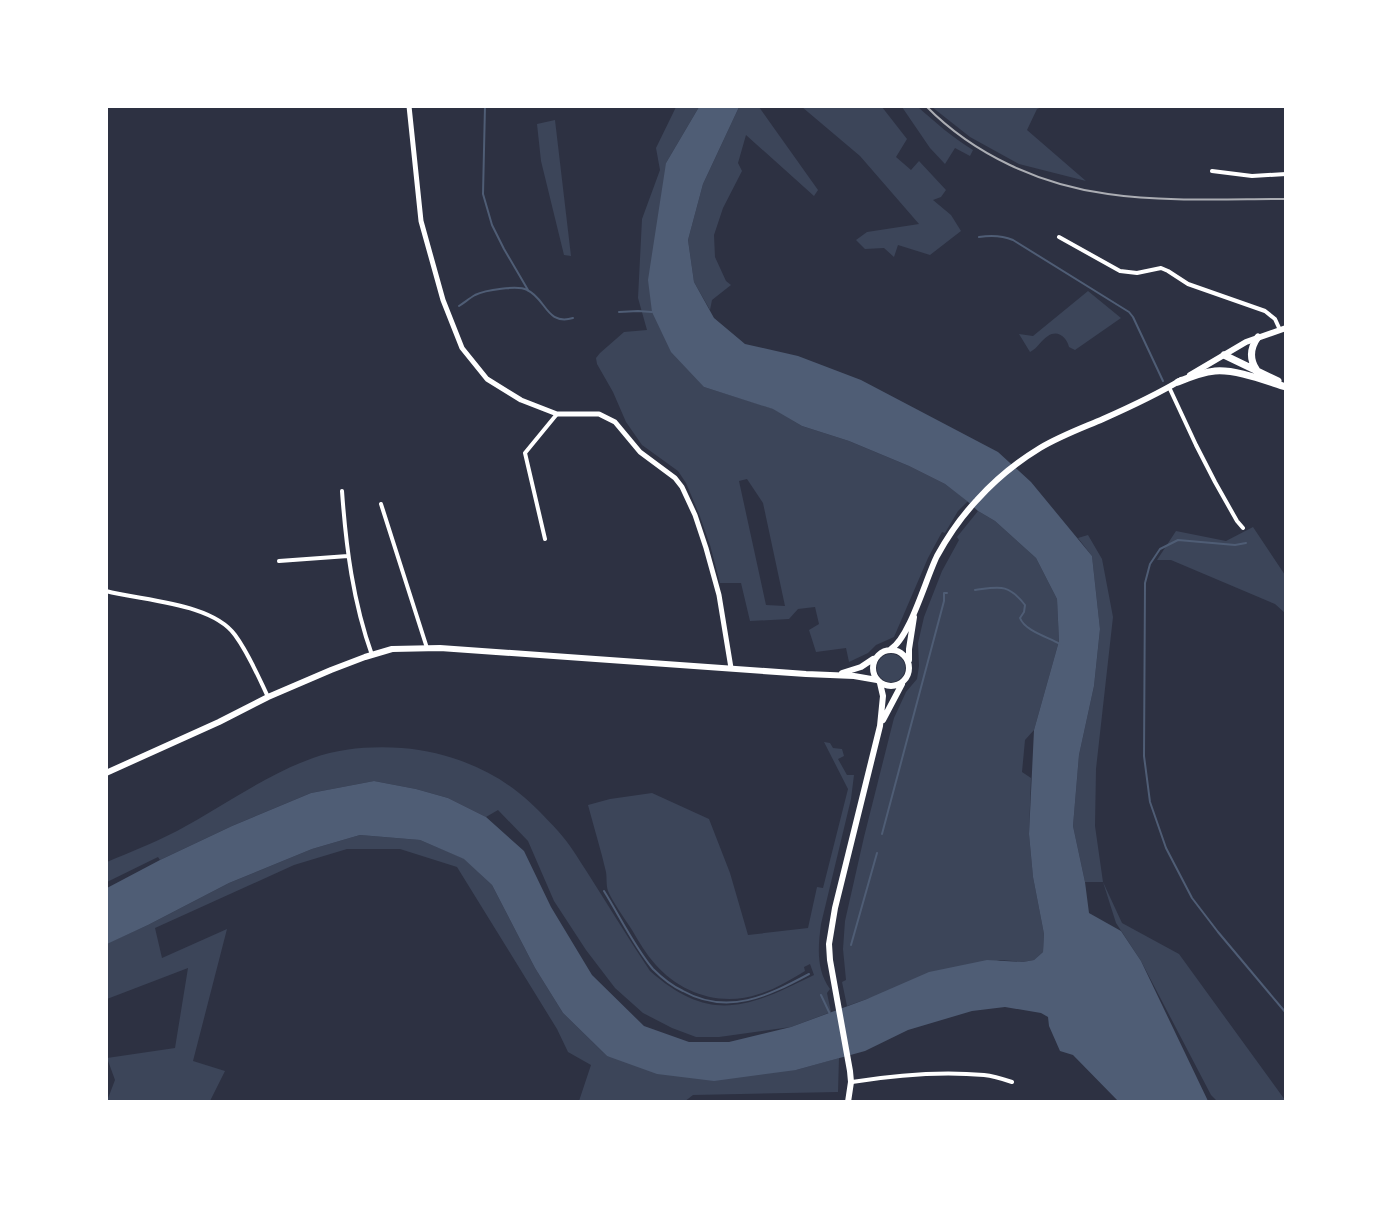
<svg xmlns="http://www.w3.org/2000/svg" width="1392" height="1208" font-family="Overpass,sans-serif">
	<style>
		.green { fill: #3c4559; fill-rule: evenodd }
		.water { fill: #4f5d75 }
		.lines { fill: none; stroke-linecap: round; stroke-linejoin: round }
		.stream { stroke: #4f5d75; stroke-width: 2 }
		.minor { stroke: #fff; stroke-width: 4 }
		.tertiary { stroke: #fff; stroke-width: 5 }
		.secondary { stroke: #fff; stroke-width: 6 }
		.trunk { stroke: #fff; stroke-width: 7 }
		.rail { stroke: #abadb3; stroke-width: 2 }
	</style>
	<rect width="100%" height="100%" fill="#2d3142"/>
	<!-- green -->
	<path class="green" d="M676,107H699L666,163L704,387L774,409L802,426L849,441L909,466L945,484L968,501L958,511L945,533L942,532L928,558L894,637L876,645L868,653L849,662L846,648L816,652L809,630L819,624L815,607L798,609L789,619L750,621L741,583H720L710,545L699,514L686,483L678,471L642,445L626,422L613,392L597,364L596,358L600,353L624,332L647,330L638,298L642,219L660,170L656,148ZM747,479L763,503L785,606L766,605L739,481Z
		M739,107H759L818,190L814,196L746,135L738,163L742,171L723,208L714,235L715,257L726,281L731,285L712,300L710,310L694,282L688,240L703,184Z
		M802,107H882L907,139L896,157L911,170L919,161L946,190L941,197L933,200L951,215L961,231L930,255L898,245L894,257L884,248L865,249L856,240L867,232L919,224L860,156Z
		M902,107H918C935,122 953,138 973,150L970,156L955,148L945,164L930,148Z
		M932,107H1042L1037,109L1027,130L1086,181L1019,164L970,137Z
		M555,120L571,256L564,255L541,161L537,124Z
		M1088,291L1121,318L1075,350L1069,347C1067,338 1058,329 1048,336C1041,340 1038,348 1030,352L1019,334L1033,336Z
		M978,511L995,521L1036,558L1057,599L1059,641L1034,730L1025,740L1022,772L1031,778L1029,834L1033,877L1044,934L1043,952L1034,960L1023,962L1000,960L867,999L847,1006L842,982L846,980L843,949L845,921L864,837L894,718L906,692L917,679L919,666L918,643L924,617L942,571L959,540L957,537Z
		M1253,527L1285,575V613L1275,604L1171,560H1157L1176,531L1226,541Z
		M1088,535L1102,559L1113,617L1096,769L1095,826L1103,882L1122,923L1179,954L1285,1100V1101H1217L1211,1095L1141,961L1116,923L1103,882H1085L1073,826L1079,755L1094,686L1100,629L1092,556L1078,538Z
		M877 668a14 14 0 1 1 28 0a14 14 0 1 1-28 0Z
		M824,742L830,743L833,748L842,749L844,756L838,759L847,775H854L851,799L821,924C818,947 816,970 830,989L827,993L831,1012L791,1027L719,1037H696L672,1028L643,1013L615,988L586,950L554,901L528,841L498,810L486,817L448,798L416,789L374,781L311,793L232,826L160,860L158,857L107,882V862C130,852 154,843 177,831C222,807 265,775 313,758C341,748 372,746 402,748C443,751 487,767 519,793C533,804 546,818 558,831C569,843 578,858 587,872C608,905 628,938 650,971C711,1025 749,1007 814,975L810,964L804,967L805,971C790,980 776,989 759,994C722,1007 681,994 655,964C646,954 639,942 632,930C625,919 612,901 608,891C606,885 607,878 606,872C601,850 594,828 588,805L610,799L652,793L709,819L730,873L748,935L808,928L817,887L823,888L848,789Z
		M360,835L420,840L465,859L492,885L535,968L563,1013L607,1056L796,1070L839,1058L838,1092L693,1095L684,1102L579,1101L591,1065L568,1052L557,1029L457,867L400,849H347L294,865L155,928L162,958L227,929L193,1061L225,1071L210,1101H107L115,1080L107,1058L175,1048L188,968L107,999L106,944L148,925L229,883L312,849Z"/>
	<!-- water -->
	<path class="water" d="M699,107H739L703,184L688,240L694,282L714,318L745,344L798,356L861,380L998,452L1031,482L1092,556L1100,629L1094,686L1079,755L1073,826L1085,882L1089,913L1121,931L1141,961L1208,1101H1118L1073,1055L1060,1051L1049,1026L1048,1017L1041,1013L1005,1007L972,1011L908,1030L865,1051L796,1070L714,1081L657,1074L607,1056L563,1013L535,968L492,885L464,859L420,840L360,835L312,849L229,883L148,925L107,944V888L160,860L232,826L311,793L374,781L416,789L448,798L486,817L524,851L551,907L592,975L644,1026L689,1042H729L791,1027L867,999L929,972L987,960L1023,962L1034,960L1043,952L1044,934L1033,877L1029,834L1034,730L1059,641L1057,599L1036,558L995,521L978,511L967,501L945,484L909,466L849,441L802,426L773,409L704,387L671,352L652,312L648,280L666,163Z"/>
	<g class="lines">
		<!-- stream -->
		<path class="stream" d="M485,106L483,194L492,225L504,249L528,290
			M979,237C991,235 1001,235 1013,240L1129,312L1133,317L1163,381
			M459,306C465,302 470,298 475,295C485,290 518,285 527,290C546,298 546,326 573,318
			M619,312L638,311L652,312
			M1246,543L1235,545L1178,540L1160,549L1150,564L1145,583L1144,756L1150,802L1166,848L1192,898L1218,932L1286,1013
			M975,590C999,587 1008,583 1025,605L1024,612L1020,618C1025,631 1048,637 1060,644
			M882,834L944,601V593H947
			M604,891C619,915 635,948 653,969C662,978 672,986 683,991C728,1016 768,996 809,974
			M851,945L877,853
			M821,995L830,1014"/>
		<!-- minor -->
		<path class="minor" d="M1212,171L1252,176L1286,174
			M1059,237L1120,271L1137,273L1161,268L1168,271L1188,284L1265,311L1275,319L1280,330
			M1169,387L1196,445L1215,482L1237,521L1243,528
			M342,491C346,547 353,602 372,655
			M381,504L427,648
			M545,539L525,453L557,414
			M279,561L348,556
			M106,591C144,601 212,603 235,635C249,654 258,676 268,697
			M852,1082C895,1075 940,1071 984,1075C994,1076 1003,1079 1012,1082"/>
		<!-- tertiary -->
		<path class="tertiary" d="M409,106L421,221L443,300L462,348L487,379L521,400L557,414H599L615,422L640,452L675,478L682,487L695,515L706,548L719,595L731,668"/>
		<!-- secondary -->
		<path class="secondary" d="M1190,375L1246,342L1286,328
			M891,649C910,637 926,578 937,556C948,536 961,517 977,500C995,480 1017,462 1040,448C1060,436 1082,428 1103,419C1130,407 1156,395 1181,380
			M873 668a18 18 0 1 1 36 0a18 18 0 1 1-36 0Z
			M909,660V649L914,617
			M842,673L861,667L873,659
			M883,720L902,684
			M106,773L219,722L268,697L331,670L365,657L392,649L440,648L806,674L854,676L877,680
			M848,1102L851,1082L850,1071L830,960L829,944L835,908L880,726L883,696L880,683"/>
		<!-- trunk -->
		<path class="trunk" d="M1224,355L1278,381
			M1256,369C1249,358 1250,348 1258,337
			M1178,382C1190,377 1203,372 1215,371C1235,369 1266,381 1286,387"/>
		<!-- rail -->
		<path class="rail" d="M926,106C974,155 1041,185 1108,194C1166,202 1226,199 1286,199"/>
	</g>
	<!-- border -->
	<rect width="1392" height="1208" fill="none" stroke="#ffffff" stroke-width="216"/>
</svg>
